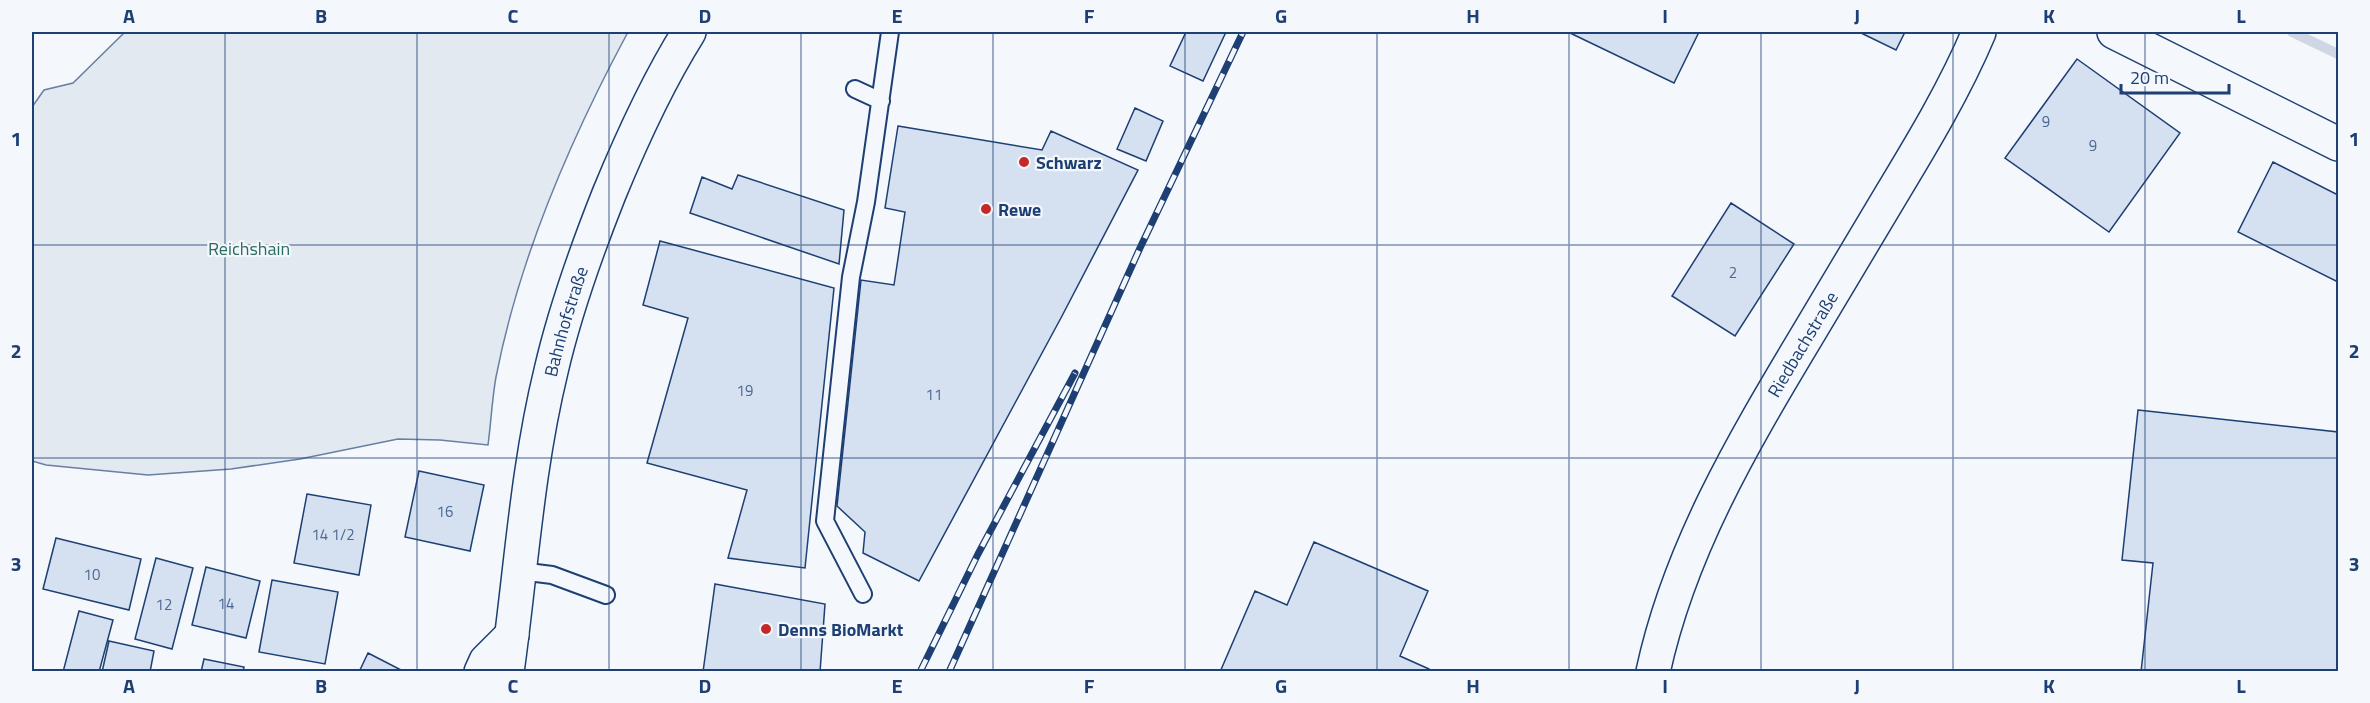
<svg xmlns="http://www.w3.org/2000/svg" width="2370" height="703" font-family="'Titillium Web',sans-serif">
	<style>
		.green { fill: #e3e9f0; stroke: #687fa3; stroke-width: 1.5 }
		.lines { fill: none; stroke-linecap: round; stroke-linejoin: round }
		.stream { stroke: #cfd7e4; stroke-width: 10 }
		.building { fill: #d5e0f0; stroke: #1d3f73; stroke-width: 1.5 }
		.service-casing { stroke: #1d3f73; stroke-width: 20 }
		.minor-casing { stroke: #1d3f73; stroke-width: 36 }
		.tertiary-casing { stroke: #1d3f73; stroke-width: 36 }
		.service { stroke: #f4f7fb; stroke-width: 16 }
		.minor { stroke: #f4f7fb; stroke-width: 33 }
		.tertiary { stroke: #f4f7fb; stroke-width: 33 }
		.rail-casing { stroke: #1d3f73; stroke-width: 7 }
		.rail { stroke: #f4f7fb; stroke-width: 4.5; stroke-dasharray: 14; stroke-linecap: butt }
		.grid { fill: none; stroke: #1d3f73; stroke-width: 1.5; stroke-opacity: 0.55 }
		.poi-dot { fill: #c62828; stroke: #f4f7fb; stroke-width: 2 }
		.labels { text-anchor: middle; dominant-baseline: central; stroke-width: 4.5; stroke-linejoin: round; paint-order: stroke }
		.number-label { font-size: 15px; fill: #4b6792 }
		.poi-label { font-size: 18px; font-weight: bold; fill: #1d3f73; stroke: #f4f7fb; text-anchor: start }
		.park-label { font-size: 18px; fill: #2c6c60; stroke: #f4f7fb }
		.street-label { font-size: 18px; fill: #1d3f73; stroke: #f4f7fb }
		.neatline { fill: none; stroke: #1d3f73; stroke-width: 2 }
		.grid-label { font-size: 20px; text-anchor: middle; font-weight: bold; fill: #1d3f73 }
	</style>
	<rect width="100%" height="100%" fill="#f4f7fb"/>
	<!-- green -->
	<path class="green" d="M125,32H628C571,138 519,258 496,377C492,399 491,423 488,445L440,440L398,439L300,459L231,469L148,475L46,465L32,461V107L44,90L73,83Z"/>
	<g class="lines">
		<!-- stream -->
		<path class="stream" d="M2292,32L2338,54"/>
	</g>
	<!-- building -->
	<path class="building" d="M1186,32H1226L1203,81L1170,66Z
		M1568,32H1699L1674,83Z
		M1859,32H1905L1896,50Z
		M2077,59L2180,133L2109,232L2005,158Z
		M1135,108L1163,121L1146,161L1117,149Z
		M898,126L1042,150L1051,131L1138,170L1062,316L919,581L863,553L865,532L837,506L861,280L894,285L905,212L885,208Z
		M2273,162L2338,195V282L2238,232Z
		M738,175L844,210L839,264L690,213L702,177L732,189Z
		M1731,203L1794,244L1735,336L1672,296Z
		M660,241L834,288L805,568L728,558L747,490L647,463L688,318L643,305Z
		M2138,410L2338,432V672H2141L2153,563L2122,560Z
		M419,471L484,485L470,551L405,537Z
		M307,494L371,505L359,575L294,563Z
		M56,538L141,559L129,610L43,589Z
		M1314,542L1428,591L1400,656L1429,669L1428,672H1220L1255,591L1287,605Z
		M156,558L193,568L172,649L135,639Z
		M206,567L260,581L246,638L192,625Z
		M272,580L338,592L325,664L259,652Z
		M715,584L825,604L820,672H703Z
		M79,611L113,620L99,672H63Z
		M109,641L154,651L150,672H102Z
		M368,653L403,671V672H359Z
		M204,659L244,667L243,672H201Z"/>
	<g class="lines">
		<!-- service casing -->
		<g class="service-casing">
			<path id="service" d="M855,89L881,101
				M520,571L552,575L606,595
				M863,594L825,521L851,277L866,202L890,32"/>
		</g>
		<!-- minor casing -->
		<g class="minor-casing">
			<g id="minor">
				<path d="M2114,32L2338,144"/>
				<path id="s1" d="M1653,672C1679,551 1742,444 1805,339C1834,291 1862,243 1891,195C1923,142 1955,89 1979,32"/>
			</g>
		</g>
		<!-- tertiary casing -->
		<g class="tertiary-casing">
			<g id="tertiary">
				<path d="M481,672L486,661L512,635"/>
				<path id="s2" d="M507,672C521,571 527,469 551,371C565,310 586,252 609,194C632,138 657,83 689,32"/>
			</g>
		</g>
		<!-- service -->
		<use href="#service" class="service"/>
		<!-- minor -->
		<use href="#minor" class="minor"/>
		<!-- tertiary -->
		<use href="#tertiary" class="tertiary"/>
		<!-- rail casing -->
		<g class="rail-casing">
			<path id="rail" d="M920,672L978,554L1075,373
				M949,672L1140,248L1243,32"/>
		</g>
		<!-- rail -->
		<use href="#rail" class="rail"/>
	</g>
	<!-- grid -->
	<path class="grid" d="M225,32V672M417,32V672M609,32V672M801,32V672M993,32V672M1185,32V672M1377,32V672M1569,32V672M1761,32V672M1953,32V672M2145,32V672M32,245H2338M32,458H2338"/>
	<!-- markers -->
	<g class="poi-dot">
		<circle cx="1024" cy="162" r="6"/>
		<circle cx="986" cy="209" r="6"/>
		<circle cx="766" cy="629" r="6"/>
	</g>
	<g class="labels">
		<!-- number labels -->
		<g class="number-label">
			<text x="2046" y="121">9</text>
			<text x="2093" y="145">9</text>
			<text x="1733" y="272">2</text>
			<text x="745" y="390">19</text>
			<text x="934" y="394">11</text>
			<text x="445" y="511">16</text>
			<text x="333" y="534">14 1/2</text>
			<text x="92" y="574">10</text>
			<text x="226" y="603">14</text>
			<text x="164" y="604">12</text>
		</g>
		<!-- poi labels -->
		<g class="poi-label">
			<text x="1036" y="162">Schwarz</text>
			<text x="998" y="209">Rewe</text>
			<text x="778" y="629">Denns BioMarkt</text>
		</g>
		<!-- park labels -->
		<g class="park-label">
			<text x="249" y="248">Reichshain</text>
		</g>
		<!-- street labels -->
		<g class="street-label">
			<text stroke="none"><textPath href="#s2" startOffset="356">Bahnhofstraße</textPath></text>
			<text stroke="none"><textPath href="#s1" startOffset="362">Riedbachstraße</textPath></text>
		</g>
	</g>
	<!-- border -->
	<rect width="2370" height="703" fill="none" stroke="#f4f7fb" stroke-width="66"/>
	<!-- scale -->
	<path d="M2121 84v9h108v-9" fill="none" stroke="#1d3f73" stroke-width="3"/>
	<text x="2130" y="84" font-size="18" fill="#1d3f73" stroke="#f4f7fb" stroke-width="4.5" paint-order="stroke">20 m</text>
	<rect x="33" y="33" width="2304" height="637" class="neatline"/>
	<g class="grid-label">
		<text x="129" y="23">A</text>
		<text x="321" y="23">B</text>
		<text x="513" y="23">C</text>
		<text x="705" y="23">D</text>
		<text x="897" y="23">E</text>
		<text x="1089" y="23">F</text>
		<text x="1281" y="23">G</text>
		<text x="1473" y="23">H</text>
		<text x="1665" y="23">I</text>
		<text x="1857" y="23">J</text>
		<text x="2049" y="23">K</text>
		<text x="2241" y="23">L</text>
		<text x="16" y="146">1</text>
		<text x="2354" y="146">1</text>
		<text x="16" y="358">2</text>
		<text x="2354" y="358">2</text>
		<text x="16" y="571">3</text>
		<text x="2354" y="571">3</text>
		<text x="129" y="693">A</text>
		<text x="321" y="693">B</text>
		<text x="513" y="693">C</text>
		<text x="705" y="693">D</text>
		<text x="897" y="693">E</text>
		<text x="1089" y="693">F</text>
		<text x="1281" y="693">G</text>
		<text x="1473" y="693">H</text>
		<text x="1665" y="693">I</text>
		<text x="1857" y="693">J</text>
		<text x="2049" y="693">K</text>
		<text x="2241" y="693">L</text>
	</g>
</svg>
